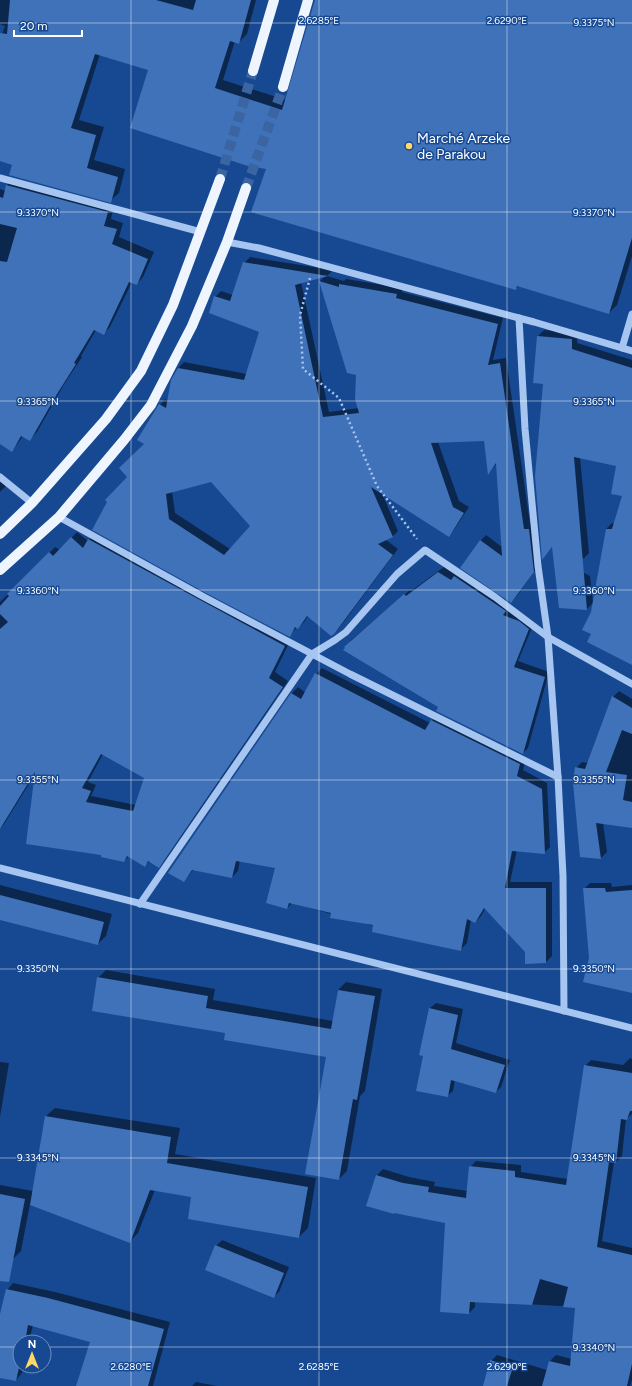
<svg xmlns="http://www.w3.org/2000/svg" width="632" height="1386" viewBox="0 0 632 1386" font-family="Figtree,sans-serif">
  <style>
    .shadow { fill: #0007; fill-rule: evenodd }
    .building { fill: #4072b9; fill-rule: evenodd }
    .lines { fill: none; stroke-linecap: round; stroke-linejoin: round }
    .major-tunnel { stroke: #3a64a2; stroke-width: 10; stroke-dasharray: 10 5; stroke-linecap: butt }
    .path { stroke: #a6c5f0; stroke-width: 2.5; stroke-dasharray: 2 3; stroke-linecap: butt }
    .minor { stroke: #a6c5f0; stroke-width: 7 }
    .major { stroke: #eff5ff; stroke-width: 10 }
    .ticks { fill: none; stroke: #fff; stroke-width: 1; stroke-opacity: 0.45 }
    .poi-dot { fill: #ffd865; stroke: #174992; stroke-width: 1.5 }
    .labels { text-anchor: middle; stroke-width: 3; stroke-linejoin: round; paint-order: stroke }
    .poi-label { font-size: 14px; fill: #fff; stroke: #174992; text-anchor: start }
    .ticks-label { font-size: 10px; text-anchor: middle; fill: #fff; stroke: #174992; stroke-width: 3; stroke-linejoin: round; paint-order: stroke }
  </style>
  <rect width="100%" height="100%" fill="#174992"/>
  <g class="shadow">
    <polygon points="0,0 256,0 247,34 238,43 235,41 223,80 286,100 316,0 632,0 632,256 617,305 609,313 519,286 515,289 267,168 149,69 100,54 79,120 104,127 94,160 125,169 119,193 110,201 0,160 0,40 5,26 0,24"/>
    <polygon points="14,179 114,205 111,219 123,223 119,237 154,252 143,277 137,284 132,282 110,327 104,333 96,330 81,356 82,357 63,386 37,432 30,439 23,436 18,443 12,450 0,443 0,189 6,191 7,185"/>
    <path d="M250,257L333,270L327,276L344,281L346,279L402,288V292L503,318L493,360L506,358L530,523H535L539,565L517,596L511,602L480,541L486,535L502,547L497,463L489,473L484,440L438,442L459,501L469,507L454,530L449,535L382,493L398,531L392,537L385,539L398,549L340,627L333,634L308,616L304,622L298,628L297,627L290,635L207,592L129,477L146,444L160,405L165,399L169,401L178,368L184,362L247,374L260,332L215,297L221,291L233,295L244,263ZM325,276L320,281L348,372L357,374L359,408L329,412L301,282ZM212,481L252,526L230,549L175,513L172,491Z"/>
    <polygon points="544,330 578,333 577,343 632,360 632,576 606,529 612,523 614,524 623,495 617,465 580,457 589,553 583,559 573,556 569,565 590,576 593,603 587,609 553,546 543,558 545,383 538,336"/>
    <polygon points="0,475 10,482 0,492"/>
    <path d="M77,532L88,541L95,533L208,596L291,639L275,672L288,681L165,860L159,866L150,861L145,865L129,856L124,861L36,773L4,824L0,829V602L55,547L60,550ZM103,754L145,778L136,805L91,796L96,785L88,782Z"/>
    <polygon points="444,567 534,623 518,661 549,672 528,748 523,753 439,707 350,641 410,590 411,591"/>
    <polygon points="322,668 430,723 438,714 526,758 523,770 547,783 550,847 544,853 517,850 510,882 552,882 552,956 546,962 526,963 526,951 485,909 481,916 475,922 471,920 467,943 460,950 292,903 287,908 276,867 240,860 238,871 232,877 194,869 184,881 169,872 292,693 298,687 306,693 316,674"/>
    <polygon points="619,691 632,699 632,827 603,823 607,852 601,858 581,856 576,768 582,762 588,763 613,697"/>
    <polygon points="590,883 611,883 612,887 632,885 632,992 590,958 584,889"/>
    <polygon points="0,885 112,914 106,936 98,944 0,918"/>
    <polygon points="106,970 215,989 213,1000 333,1021 338,990 346,982 382,989 365,1091 360,1096 347,1171 339,1179 327,1056 226,1033 98,978"/>
    <polygon points="436,1003 463,1009 456,1043 510,1060 501,1087 496,1092 455,1080 453,1091 447,1096 424,1055 420,1055 430,1008"/>
    <polygon points="630,1058 632,1059 632,1114 626,1119 622,1156 616,1162 614,1162 602,1241 632,1248 632,1380 630,1386 484,1386 491,1361 497,1355 547,1370 550,1361 556,1355 572,1359 576,1307 475,1301 475,1307 469,1313 446,1222 368,1205 377,1175 383,1169 409,1177 435,1182 434,1186 468,1191 470,1167 476,1161 521,1165 521,1172 568,1179 585,1066 591,1060 623,1065"/>
    <polygon points="0,1062 9,1063 0,1117"/>
    <polygon points="55,1108 180,1128 175,1154 316,1178 308,1228 299,1237 192,1196 155,1190 138,1233 129,1242 30,1204 21,1251 13,1259 0,1257 0,1185 33,1191 46,1116"/>
    <polygon points="222,1240 289,1267 279,1292 273,1297 216,1246"/>
    <polygon points="13,1283 55,1292 170,1322 153,1386 77,1386 92,1341 33,1325 29,1342 20,1342 20,1366 24,1366 22,1373 16,1380 0,1377 0,1319 7,1290"/>
    <polygon points="196,1382 217,1386 192,1386"/>
  </g>
  <g class="building">
    <polygon points="10,0 156,0 193,10 196,0 251,0 239,44 230,41 215,88 282,110 315,0 632,0 632,238 609,314 517,286 516,290 251,212 266,169 248,166 130,128 148,70 95,54 71,128 96,135 87,168 118,177 111,203 9,175 12,165 0,161 0,33 7,34"/>
    <polygon points="6,185 108,212 104,226 117,229 112,244 148,259 137,285 129,282 104,335 94,330 74,363 76,364 57,394 30,441 21,436 12,452 0,444 0,261 7,262 17,228 0,224 0,197 3,198"/>
    <path d="M243,262L328,276L295,285L323,417L359,413L355,399L356,375L347,373L319,281L339,287V284L397,294L396,298L498,324L488,365L500,363L524,529H529L534,572L511,603L460,568L480,540L502,556L496,463L488,475L484,441L431,443L453,507L464,513L449,537L371,487L393,537L378,544L393,555L334,634L331,636L307,616L298,629L295,627L290,637L206,593L92,530L107,502L105,500L127,477L119,468L144,444L137,440L159,404L166,408L171,380L178,368L244,380L259,332L209,313L214,296L230,301ZM211,482L250,526L224,555L169,519L166,494Z"/>
    <polygon points="537,336 572,339 572,349 632,368 632,665 587,642 591,634 582,630 591,612 606,529 612,529 622,496 611,494 616,466 574,457 587,610 559,608 552,547 542,560 535,476 543,384 533,383"/>
    <path d="M71,537L83,548L88,539L202,601L285,646L269,678L283,687L159,868L148,861L145,867L127,856L124,862L101,857V855L26,844L35,772L0,829V629L8,622L0,614V606L9,596L7,594L49,552L53,556ZM101,754L144,778L133,811L86,802L91,791L82,788Z"/>
    <polygon points="438,572 451,580 454,576 506,611 503,615 519,621 529,629 514,667 545,677 523,754 436,711 438,707 343,650 345,648 344,647 404,594 406,596"/>
    <polygon points="315,673 425,730 431,720 520,764 517,776 542,789 545,854 512,851 505,888 546,888 546,963 525,964 525,952 484,908 475,923 467,919 461,951 372,932 373,925 330,918 331,913 289,903 287,909 266,903 275,868 236,861 232,878 192,870 184,882 168,873 291,693 301,699"/>
    <polygon points="612,696 632,708 632,734 622,730 606,772 627,775 623,800 632,802 632,828 596,823 601,859 580,857 573,783 575,767 585,769"/>
    <polygon points="583,888 605,888 606,892 632,890 632,993 583,982 589,958"/>
    <polygon points="0,895 104,922 98,945 0,920"/>
    <polygon points="97,977 208,996 206,1008 331,1029 338,990 375,996 357,1100 353,1099 339,1180 305,1174 326,1057 224,1040 225,1033 92,1011"/>
    <polygon points="429,1008 458,1015 451,1049 505,1065 496,1093 451,1080 448,1097 416,1091 423,1056 419,1055"/>
    <polygon points="584,1065 632,1073 632,1111 630,1111 627,1120 621,1119 616,1163 609,1162 597,1247 632,1255 632,1364 627,1386 542,1386 549,1361 570,1366 575,1308 563,1307 568,1287 540,1279 532,1305 470,1302 469,1314 440,1312 445,1223 394,1213 394,1214 366,1206 376,1175 403,1183 429,1187 428,1192 466,1198 469,1166 515,1171 515,1177 566,1185"/>
    <polygon points="45,1116 171,1137 167,1163 308,1187 299,1238 188,1219 191,1197 150,1190 130,1243 30,1205"/>
    <polygon points="0,1194 25,1199 9,1282 0,1281"/>
    <polygon points="215,1245 284,1273 274,1298 205,1270"/>
    <polygon points="6,1289 48,1298 164,1329 148,1386 76,1386 90,1342 28,1325 25,1342 20,1342 20,1363 16,1381 0,1378 0,1314"/>
    <polygon points="490,1360 513,1367 507,1386 483,1386"/>
  </g>
  <g class="lines">
    <g class="major-tunnel">
      <polyline points="220,179 253,71"/>
      <polyline points="246,188 283,87"/>
    </g>
    <polyline class="path" points="310,278 300,315 303,369 339,398 377,486 417,539"/>
    <g class="minor">
      <polyline points="0,178 201,232"/>
      <polyline points="227,242 259,248 534,322 632,351"/>
      <polyline points="519,318 525,429 538,566 548,637 558,777 563,876 564,1011"/>
      <polyline points="622,348 632,314"/>
      <polyline points="0,477 32,503"/>
      <polyline points="59,517 204,597 350,674 558,777"/>
      <polyline points="0,868 632,1028"/>
      <polyline points="140,904 312,654 335,640 346,632 397,574 425,550 495,597 548,637 632,684"/>
    </g>
    <g class="major">
      <polyline points="253,71 274,0"/>
      <polyline points="283,87 308,0"/>
      <polyline points="0,534 32,503 106,419 141,371 173,305 220,179"/>
      <polyline points="0,570 59,517 124,440 151,405 192,326 227,242 246,188"/>
    </g>
  </g>
  <path class="ticks" d="M131,0V1386M319,0V1386M507,0V1386M0,23H632M0,212H632M0,401H632M0,590H632M0,780H632M0,969H632M0,1158H632M0,1347H20M44,1347H632"/>
  <circle class="poi-dot" cx="409" cy="146" r="4"/>
  <g class="labels">
    <g class="poi-label">
      <text x="417" y="143">Marché Arzeke<tspan x="417" dy="16">de Parakou</tspan></text>
    </g>
  </g>
  <g class="ticks-label">
    <text x="319" y="24">2.6285°E</text>
    <text x="507" y="24">2.6290°E</text>
    <text x="594" y="26">9.3375°N</text>
    <text x="38" y="216">9.3370°N</text>
    <text x="594" y="216">9.3370°N</text>
    <text x="38" y="405">9.3365°N</text>
    <text x="594" y="405">9.3365°N</text>
    <text x="38" y="594">9.3360°N</text>
    <text x="594" y="594">9.3360°N</text>
    <text x="38" y="783">9.3355°N</text>
    <text x="594" y="783">9.3355°N</text>
    <text x="38" y="972">9.3350°N</text>
    <text x="594" y="972">9.3350°N</text>
    <text x="38" y="1161">9.3345°N</text>
    <text x="594" y="1161">9.3345°N</text>
    <text x="594" y="1351">9.3340°N</text>
    <text x="131" y="1370">2.6280°E</text>
    <text x="319" y="1370">2.6285°E</text>
    <text x="507" y="1370">2.6290°E</text>
  </g>
  <g transform="translate(32 1354)"><circle r="19" fill="#174992" stroke="#7492be"/>
  <path d="M0-3L7 15L0 10L-7 15Z" fill="#ffd865"/>
  <text y="-6" font-size="11" font-weight="bold" text-anchor="middle" fill="#ffffff">N</text>
  </g>
  <path d="M14 30v6h68v-6" fill="none" stroke="#ffffff" stroke-width="2"/>
  <text x="20" y="30" font-size="12" fill="#ffffff" stroke="#174992" stroke-width="3" paint-order="stroke">20 m</text>
</svg>
